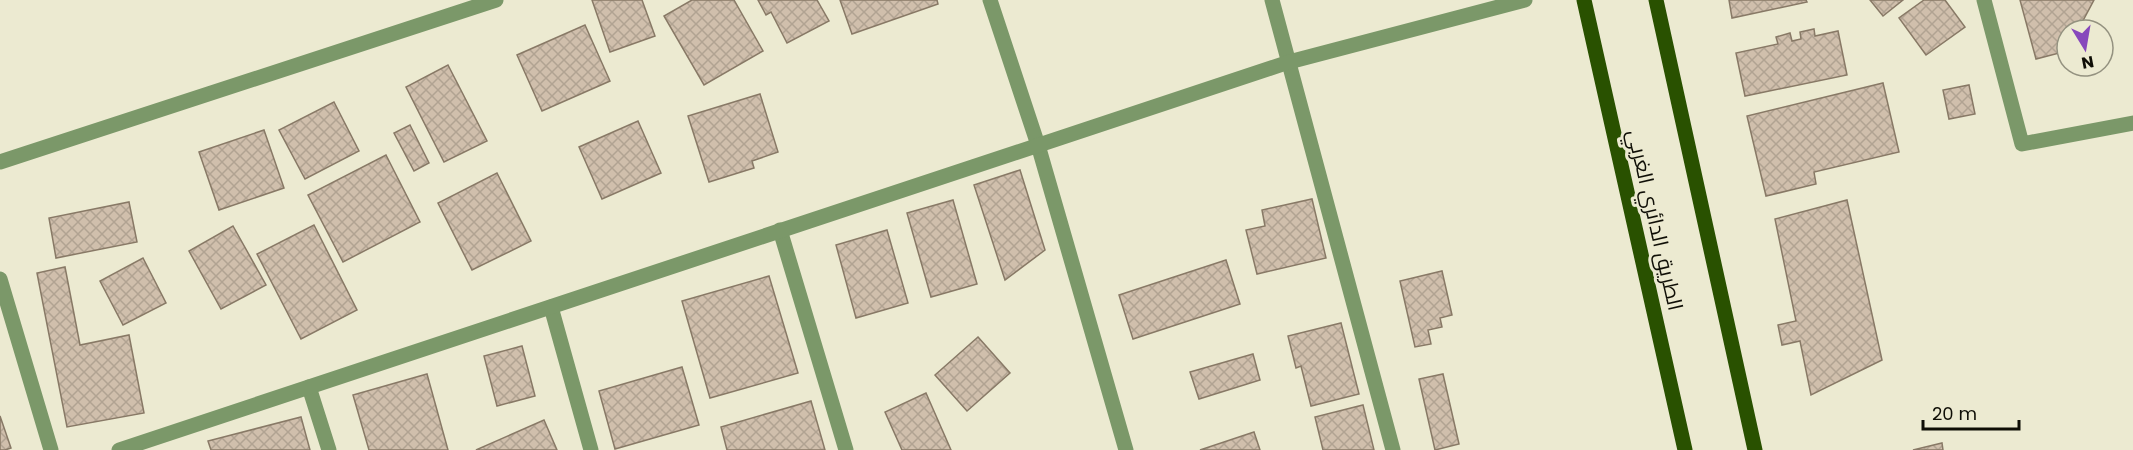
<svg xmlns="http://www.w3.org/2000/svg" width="2133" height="450" viewBox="0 0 2133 450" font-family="Poppins,Cairo,sans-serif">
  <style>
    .building { fill: url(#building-cross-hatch); stroke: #887966; stroke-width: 1.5 }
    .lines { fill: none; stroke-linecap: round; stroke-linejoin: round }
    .street { stroke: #7b9869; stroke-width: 15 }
    .primary { stroke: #295100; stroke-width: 15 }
    .labels { text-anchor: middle; stroke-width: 6; stroke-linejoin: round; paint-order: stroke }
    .street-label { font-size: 21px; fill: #0f0e06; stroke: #ecead1 }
  </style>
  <defs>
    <pattern id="building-cross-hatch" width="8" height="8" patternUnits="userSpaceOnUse" patternTransform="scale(1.5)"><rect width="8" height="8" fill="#d0bfac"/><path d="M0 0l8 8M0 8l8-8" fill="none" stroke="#b1a392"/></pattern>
  </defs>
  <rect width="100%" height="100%" fill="#ecead1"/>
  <g class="building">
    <polygon points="592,0 642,0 655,36 610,52"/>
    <polygon points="692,0 734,0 763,51 704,85 664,16"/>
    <polygon points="758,0 817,0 829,21 787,43 771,12 766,15"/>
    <polygon points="840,0 937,0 938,4 852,34"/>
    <polygon points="1729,0 1806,0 1807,2 1732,18"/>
    <polygon points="1870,0 1903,0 1883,16"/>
    <polygon points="1924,0 1945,0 1965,27 1926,55 1899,18"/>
    <polygon points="2020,0 2094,0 2078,30 2067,30 2067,51 2036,59"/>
    <polygon points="585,25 610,81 542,111 517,55"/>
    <polygon points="1814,29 1815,36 1838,31 1847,75 1745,96 1736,53 1778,44 1776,37 1790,33 1792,41 1801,39 1800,32"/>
    <polygon points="448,65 487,141 444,162 406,87"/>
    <polygon points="1883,83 1899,152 1814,172 1816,184 1766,196 1747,116"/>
    <polygon points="1969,85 1975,114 1949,119 1943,90"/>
    <polygon points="760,94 778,152 752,161 754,168 709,182 688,116"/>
    <polygon points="334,102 359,151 305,179 279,130"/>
    <polygon points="638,121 661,173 602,199 579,147"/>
    <polygon points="410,125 429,163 414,171 394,133"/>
    <polygon points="264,130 284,188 219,210 199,152"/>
    <polygon points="386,155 420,222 343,262 308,195"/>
    <polygon points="1020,170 1045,250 1005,280 974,185"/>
    <polygon points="497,173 531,241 472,270 438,203"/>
    <polygon points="1312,199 1326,258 1257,274 1246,230 1265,226 1262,210"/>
    <polygon points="953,200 977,284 931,297 907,213"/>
    <polygon points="1847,200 1882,360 1811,395 1800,341 1782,345 1778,325 1796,321 1775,219"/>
    <polygon points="129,202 137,242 56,258 49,218"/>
    <polygon points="314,225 357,310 301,339 257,254"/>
    <polygon points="233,226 266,285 221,309 189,251"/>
    <polygon points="887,230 908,303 856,318 836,245"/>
    <polygon points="143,258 166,303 123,325 100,281"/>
    <polygon points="1226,260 1240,304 1133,339 1119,295"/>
    <polygon points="65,267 80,345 129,335 144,413 67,427 37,273"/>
    <polygon points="1442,271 1452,315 1440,318 1442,327 1428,330 1431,344 1415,347 1400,281"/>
    <polygon points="769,276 798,373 710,398 682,301"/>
    <polygon points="1341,323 1359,394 1311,406 1301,366 1296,368 1288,336"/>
    <polygon points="978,337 1010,373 967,411 935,375"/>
    <polygon points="522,346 535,396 497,406 484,356"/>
    <polygon points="1253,354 1260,380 1199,399 1190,372"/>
    <polygon points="682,367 699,425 615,449 599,391"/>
    <polygon points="427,374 448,450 369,450 353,395"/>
    <polygon points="1443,374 1459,444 1435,450 1419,379"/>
    <polygon points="926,393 951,450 902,450 885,412"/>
    <polygon points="811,401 825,450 727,450 721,427"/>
    <polygon points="1363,405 1374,450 1323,450 1315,417"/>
    <polygon points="0,416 11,448 5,450 0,450"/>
    <polygon points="301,417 310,450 211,450 208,441"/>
    <polygon points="544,420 557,450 476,450"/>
    <polygon points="1254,432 1260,450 1200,450"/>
    <polygon points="1942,443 1943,450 1913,450"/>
  </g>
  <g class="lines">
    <g class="street">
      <polyline points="990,0 1038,145 1126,450"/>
      <polyline points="1272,0 1393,450"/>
      <polyline points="1984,0 2022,144 2133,123"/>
      <polyline points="0,162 496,0"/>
      <polyline points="780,230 846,450"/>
      <polyline points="0,279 51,450"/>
      <polyline points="551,307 591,450"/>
      <polyline points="309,387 329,450"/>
      <polyline points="119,450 1289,62 1525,0"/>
    </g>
    <g class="primary">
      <polyline points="1584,0 1685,450"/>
      <polyline points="1656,0 1755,450"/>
    </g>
  </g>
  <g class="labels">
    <g class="street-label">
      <text transform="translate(1655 220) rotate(77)" y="7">الطريق الدائري الغربي</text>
    </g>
  </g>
  <g transform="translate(2085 48) rotate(169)"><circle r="28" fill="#ecead1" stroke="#949280" stroke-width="1.5"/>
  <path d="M0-4.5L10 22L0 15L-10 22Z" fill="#8747bc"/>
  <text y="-9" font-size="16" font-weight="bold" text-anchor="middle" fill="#0f0e06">N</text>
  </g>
  <path d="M1923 420v9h96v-9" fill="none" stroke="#0f0e06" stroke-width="3"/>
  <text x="1932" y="420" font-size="18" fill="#0f0e06" stroke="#ecead1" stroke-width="4.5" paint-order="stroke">20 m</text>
</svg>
